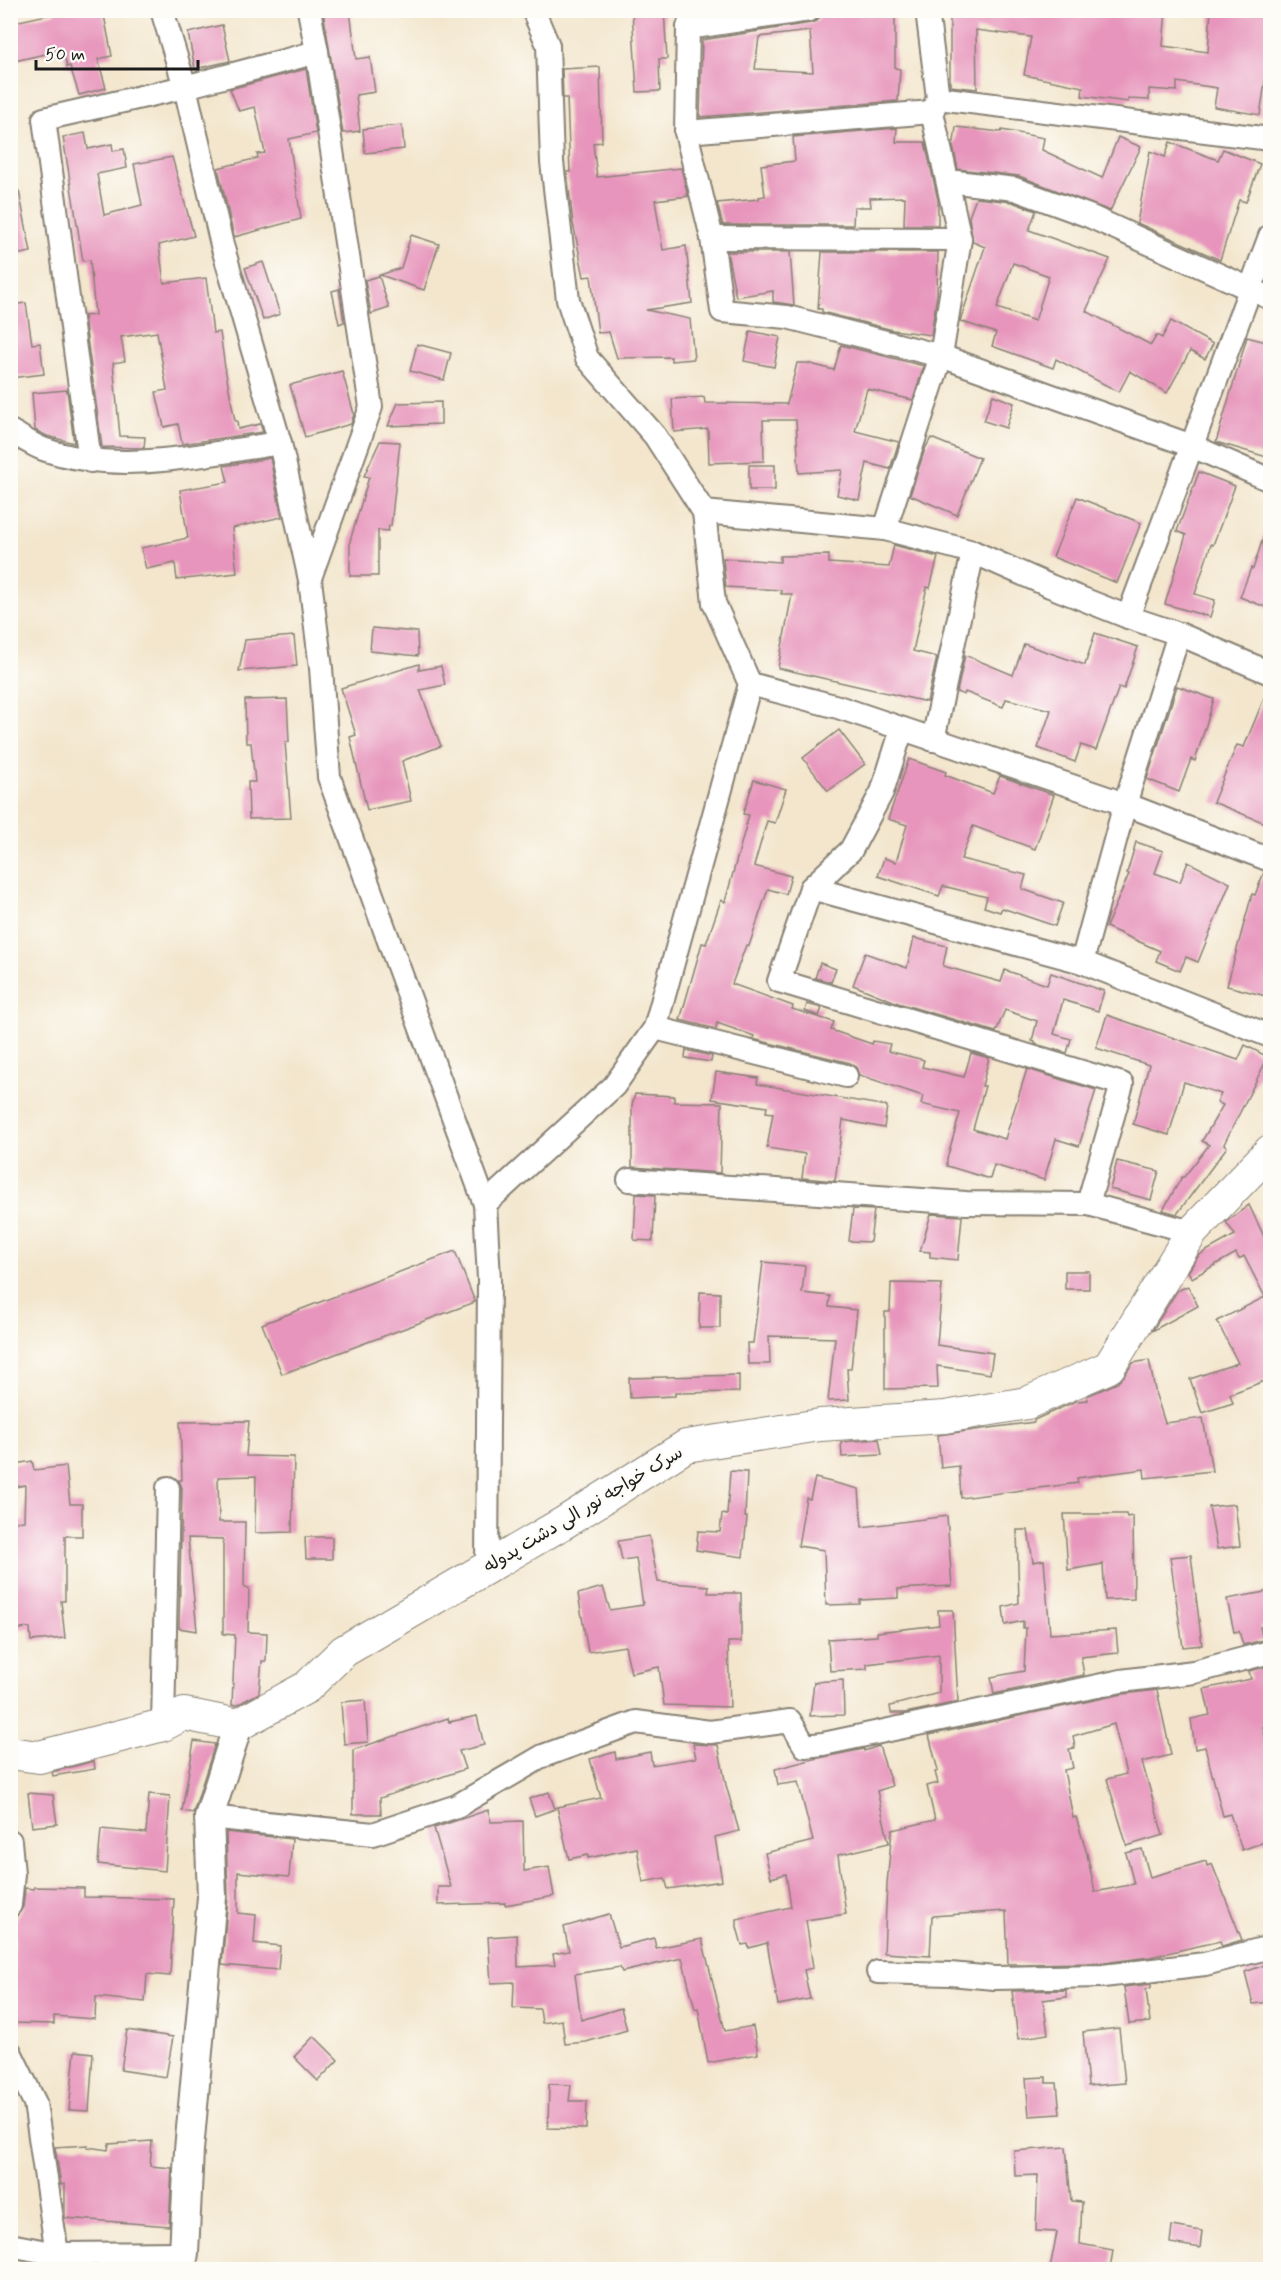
<svg xmlns="http://www.w3.org/2000/svg" width="1281" height="2280" viewBox="0 0 1281 2280" font-family="Mynerve,'Playpen Sans Arabic',sans-serif">
  <style>
    .building { fill: #e795bc; fill-rule: evenodd }
    .lines { fill: none; stroke-linecap: round; stroke-linejoin: round }
    .minor-casing { stroke: #888174; stroke-width: 26 }
    .tertiary-casing { stroke: #888174; stroke-width: 32 }
    .secondary-casing { stroke: #888174; stroke-width: 34 }
    .minor { stroke: #fff; stroke-width: 22 }
    .tertiary { stroke: #fff; stroke-width: 28 }
    .secondary { stroke: #fff; stroke-width: 32 }
    .labels { text-anchor: middle; stroke-width: 4.5; stroke-linejoin: round; paint-order: stroke }
    .street-label { font-size: 18px; fill: #1c1c1c; stroke: #fdfcf7 }
  </style>
  <rect width="100%" height="100%" fill="#fdfcf7"/>
  <filter id="ink" filterUnits="userSpaceOnUse"><feTurbulence type="fractalNoise" baseFrequency=".0167" numOctaves="2"/><feDisplacementMap in="SourceGraphic" scale="12" xChannelSelector="R" yChannelSelector="G"/><feConvolveMatrix kernelMatrix="1 2 1 2 8 2 1 2 1" color-interpolation-filters="sRGB"/></filter>
  <filter id="wash" filterUnits="userSpaceOnUse"><feTurbulence type="fractalNoise" baseFrequency=".008" numOctaves="4" result="noise"/><feDisplacementMap in="SourceGraphic" scale="24" xChannelSelector="R" yChannelSelector="G"/><feGaussianBlur stdDeviation="1.35" result="paint"/><feColorMatrix in="noise" values="0 0 0 0 0 0 0 0 0 0 0 0 0 0 0 0 0 1.4 0 .05"/><feComposite in="paint" operator="in"/></filter>
  <g filter="url(#wash)">
    <rect width="100%" height="100%" fill="#f3e6cd"/>
    <g id="blocks">
      <g class="building">
        <polygon points="56,10 103,10 112,56 98,59 106,88 79,95 70,66 67,67 63,50 10,62 10,23 56,13"/>
        <polygon points="323,10 350,10 356,59 370,57 375,92 356,95 360,131 343,133"/>
        <polygon points="632,10 664,10 667,59 659,59 660,91 637,92"/>
        <polygon points="950,10 1166,10 1163,46 1208,52 1211,10 1270,10 1270,63 1268,63 1260,115 1214,107 1217,88 1177,82 1177,91 1149,89 1149,100 1128,99 1128,102 1082,96 1083,87 1024,75 1031,37 976,30 977,89 950,86"/>
        <path d="M851,13L895,14V68L900,69L898,101L700,117L702,40L811,23L817,21L821,15ZM810,31L813,72L755,69L759,37Z"/>
        <polygon points="222,25 230,61 195,69 188,33"/>
        <polygon points="600,67 602,142 593,143 597,177 681,168 688,196 655,200 663,250 686,246 692,303 646,310 690,319 694,359 671,361 671,357 617,358 609,332 598,333 591,276 584,277 573,223 567,172 570,172 567,98 563,98 562,69"/>
        <polygon points="306,69 316,133 289,139 301,219 234,237 218,168 258,158 257,154 265,153 255,107 239,111 230,89"/>
        <polygon points="402,125 404,149 365,153 363,129"/>
        <polygon points="956,127 1001,132 1002,130 1044,138 1042,150 1102,178 1118,137 1141,147 1110,211 1019,176 958,169 952,142 954,142"/>
        <polygon points="897,128 896,142 925,142 938,200 938,225 904,225 905,197 870,198 871,207 854,207 853,225 723,225 717,203 759,199 759,197 765,196 761,165 795,161 793,137"/>
        <polygon points="85,133 88,149 112,144 113,151 124,149 127,168 97,174 104,215 142,205 134,164 172,157 194,236 159,245 164,283 206,278 213,333 220,332 225,368 235,421 237,421 238,429 260,424 263,432 182,444 178,424 164,427 156,392 167,390 157,332 121,337 125,361 113,363 120,436 145,437 144,448 102,447 84,316 95,315 90,260 83,261 63,137"/>
        <polygon points="1170,142 1218,160 1223,149 1260,164 1246,202 1239,200 1220,260 1137,223 1150,151 1165,157"/>
        <polygon points="19,191 31,252 10,256 10,192"/>
        <path d="M976,198L1012,202L1036,211L1029,230L1110,259L1086,311L1151,345L1157,335L1162,338L1171,321L1213,344L1205,359L1190,351L1167,393L1130,371L1119,392L1056,359L1053,368L992,346L996,333L960,321L985,247L973,242L969,217ZM1013,263L1049,276L1035,321L997,308Z"/>
        <polygon points="411,235 439,244 424,290 380,275 401,268"/>
        <polygon points="727,252 790,252 794,305 773,302 773,291 736,297"/>
        <polygon points="822,252 938,252 937,294 931,335 893,330 822,312 822,309 818,309"/>
        <polygon points="263,262 280,314 263,320 245,268"/>
        <polygon points="379,276 389,308 371,314 365,280"/>
        <polygon points="339,289 344,322 339,324 332,291"/>
        <polygon points="26,303 32,344 40,343 44,374 10,378 10,305"/>
        <polygon points="750,331 780,337 774,367 744,361"/>
        <polygon points="1247,337 1270,343 1270,458 1216,442"/>
        <polygon points="417,344 451,353 444,380 410,371"/>
        <polygon points="841,345 924,366 913,400 867,389 855,431 899,442 890,469 867,463 859,500 837,495 842,470 799,473 796,420 763,420 764,461 709,463 708,429 674,432 672,399 704,397 705,403 787,404 797,363 807,363 834,370"/>
        <polygon points="342,371 354,414 351,424 305,437 290,385"/>
        <polygon points="67,390 74,443 47,436 35,430 32,393"/>
        <polygon points="993,395 1014,403 1006,428 984,421"/>
        <polygon points="441,402 441,424 388,426 398,403"/>
        <polygon points="931,438 980,458 957,515 910,495 925,449"/>
        <polygon points="380,441 400,442 391,526 389,526 388,531 378,530 378,576 350,576 350,541 369,477 364,476"/>
        <polygon points="270,458 282,517 232,528 237,573 177,580 175,563 146,569 141,548 188,538 180,490 228,482 224,466"/>
        <rect x="749" y="465" width="26" height="25"/>
        <polygon points="1199,472 1235,486 1213,545 1211,544 1195,594 1215,600 1210,617 1165,604 1186,535 1177,531"/>
        <polygon points="1077,497 1141,523 1117,583 1053,557"/>
        <polygon points="1267,526 1270,526 1270,609 1240,597 1251,568 1253,569"/>
        <polygon points="894,545 938,557 930,588 927,587 913,651 937,657 927,702 778,668 792,594 781,594 781,590 726,587 723,558 780,562 780,556 829,555 829,563 889,567"/>
        <polygon points="372,628 417,632 418,656 370,651"/>
        <polygon points="1095,633 1138,647 1124,689 1119,687 1096,750 1081,745 1075,762 1038,748 1051,710 1006,699 1003,707 965,692 964,695 957,692 965,655 1013,675 1024,644 1085,665"/>
        <polygon points="294,636 297,666 239,671 245,640"/>
        <polygon points="419,664 419,670 441,666 445,685 420,690 441,746 402,761 411,801 367,810 350,737 356,735 341,688"/>
        <polygon points="1177,686 1214,699 1195,761 1191,759 1179,792 1147,779"/>
        <polygon points="1269,686 1270,686 1270,825 1213,802 1237,745 1244,747"/>
        <polygon points="287,699 289,742 285,742 291,818 249,819 248,782 255,782 251,743 246,743 245,700"/>
        <polygon points="839,730 865,764 828,791 803,758"/>
        <polygon points="909,759 946,772 945,775 993,793 1000,776 1054,795 1035,849 973,826 961,859 1026,875 1022,889 1063,903 1055,926 1002,908 1000,912 984,907 987,897 943,886 939,896 878,876 884,858 896,862 907,825 888,819"/>
        <polygon points="754,780 786,789 775,823 767,821 754,866 791,876 786,894 768,889 749,946 746,945 732,984 793,1006 792,1009 834,1022 831,1030 872,1044 873,1041 890,1044 888,1051 924,1060 922,1067 964,1077 971,1053 989,1058 982,1086 985,1086 973,1129 1005,1139 1027,1069 1096,1090 1079,1146 1056,1139 1044,1180 994,1165 990,1179 947,1166 947,1159 960,1113 921,1104 923,1096 859,1075 856,1067 850,1063 753,1039 754,1036 717,1023 716,1029 680,1020 702,943 706,944 721,900 725,902 749,815 743,814"/>
        <polygon points="1136,842 1163,851 1155,873 1180,882 1188,862 1230,883 1198,962 1186,957 1180,971 1156,961 1160,951 1106,927 1129,874 1127,873"/>
        <polygon points="1264,872 1270,873 1270,979 1266,996 1227,986 1252,894 1255,895"/>
        <polygon points="914,938 947,946 943,966 1001,982 1005,970 1047,985 1051,973 1104,991 1098,1011 1063,1000 1054,1034 1071,1039 1067,1053 1035,1044 1035,1042 1032,1041 1037,1021 1005,1010 996,1032 898,1003 853,985 865,953 907,968"/>
        <polygon points="820,963 836,969 831,982 815,978"/>
        <polygon points="807,1004 822,1008 819,1016 805,1011"/>
        <polygon points="1107,1015 1238,1060 1245,1045 1268,1057 1224,1144 1227,1147 1177,1214 1163,1210 1182,1177 1184,1177 1209,1145 1202,1141 1223,1105 1217,1102 1221,1094 1184,1082 1169,1135 1133,1124 1149,1065 1096,1048"/>
        <polygon points="686,1050 712,1056 711,1062 685,1058"/>
        <polygon points="716,1072 758,1078 757,1084 887,1106 884,1128 843,1120 835,1181 802,1178 805,1154 767,1148 773,1113 766,1112 767,1107 712,1099"/>
        <polygon points="635,1094 674,1096 674,1102 722,1103 720,1173 632,1167 632,1105"/>
        <polygon points="1117,1161 1159,1171 1151,1200 1110,1189"/>
        <polygon points="636,1194 655,1195 653,1241 634,1240"/>
        <polygon points="1249,1205 1270,1249 1270,1379 1230,1394 1233,1403 1202,1413 1190,1379 1238,1363 1217,1321 1265,1297 1244,1256 1239,1259 1236,1253 1192,1278 1188,1272 1199,1255 1235,1235 1226,1222"/>
        <polygon points="853,1209 874,1210 870,1242 849,1241"/>
        <polygon points="931,1214 962,1216 958,1260 930,1257 930,1252 920,1251"/>
        <polygon points="455,1251 475,1302 282,1374 262,1324"/>
        <polygon points="763,1262 805,1266 802,1293 830,1296 829,1307 857,1310 851,1369 847,1369 849,1400 828,1401 835,1338 769,1336 770,1364 748,1364 747,1343 753,1343"/>
        <rect x="1065" y="1271" width="24" height="18"/>
        <polygon points="891,1283 942,1284 937,1345 993,1353 990,1374 937,1366 938,1388 885,1389 885,1312 890,1312"/>
        <polygon points="1188,1286 1198,1306 1152,1331 1177,1291"/>
        <polygon points="700,1292 720,1293 720,1328 699,1328"/>
        <polygon points="1149,1360 1156,1395 1165,1423 1203,1418 1212,1471 1145,1478 1144,1469 1077,1478 1078,1483 961,1498 959,1466 941,1468 938,1435 1034,1422 1034,1420 1076,1401 1088,1400 1087,1396 1117,1383 1124,1376 1133,1363"/>
        <polygon points="739,1375 739,1392 675,1393 675,1396 630,1398 629,1378"/>
        <polygon points="249,1421 246,1456 294,1457 292,1532 255,1533 256,1476 218,1477 219,1522 245,1522 244,1588 249,1588 248,1632 267,1633 266,1661 262,1661 259,1693 237,1705 232,1705 235,1635 223,1634 223,1539 188,1538 197,1631 179,1628 182,1488 179,1480 182,1480 180,1422"/>
        <polygon points="879,1439 882,1455 842,1457 841,1442"/>
        <polygon points="32,1461 34,1470 66,1466 70,1504 82,1504 82,1536 65,1536 65,1601 61,1601 65,1638 31,1641 30,1628 10,1630 10,1522 24,1521 25,1485 10,1488 10,1465"/>
        <polygon points="730,1471 747,1472 745,1517 747,1517 743,1557 696,1550 698,1531 720,1532 722,1514 727,1515"/>
        <polygon points="815,1478 859,1489 862,1527 947,1516 952,1586 898,1589 898,1598 860,1600 860,1604 826,1605 824,1550 798,1546 806,1498 810,1499"/>
        <polygon points="1235,1504 1240,1546 1217,1549 1209,1507"/>
        <polygon points="1064,1514 1126,1514 1127,1517 1133,1516 1134,1599 1105,1600 1103,1564 1068,1570"/>
        <polygon points="1017,1530 1028,1530 1033,1562 1044,1560 1050,1634 1116,1630 1118,1653 1081,1657 1084,1675 994,1694 991,1677 1024,1671 1026,1628 1023,1628 1023,1621 1005,1625 1003,1607 1019,1603"/>
        <polygon points="649,1536 658,1582 709,1586 708,1593 741,1593 741,1642 728,1642 730,1707 664,1705 659,1667 631,1673 625,1646 588,1652 578,1594 603,1587 610,1610 643,1605 636,1558 622,1560 618,1541"/>
        <polygon points="305,1537 332,1537 332,1559 306,1559"/>
        <polygon points="1191,1555 1202,1645 1183,1647 1170,1557"/>
        <polygon points="1270,1591 1270,1625 1260,1627 1263,1640 1243,1645 1239,1631 1234,1632 1227,1599"/>
        <polygon points="938,1610 953,1610 958,1702 905,1713 891,1713 890,1706 939,1693 939,1655 867,1664 867,1669 830,1671 828,1639 877,1636 877,1632 939,1625"/>
        <polygon points="1270,1666 1270,1726 1263,1727 1270,1757 1270,1840 1242,1850 1230,1814 1223,1816 1205,1747 1195,1749 1191,1719 1210,1715 1204,1689 1251,1679 1249,1671"/>
        <polygon points="843,1680 844,1715 810,1716 814,1682"/>
        <polygon points="1157,1690 1171,1755 1142,1762 1163,1835 1127,1846 1107,1779 1126,1774 1114,1724 1073,1736 1075,1748 1069,1749 1073,1768 1064,1770 1073,1818 1076,1817 1087,1854 1095,1892 1134,1884 1126,1853 1142,1849 1150,1877 1206,1861 1207,1866 1212,1864 1242,1940 1222,1946 1220,1941 1150,1957 1102,1963 1008,1964 1006,1911 932,1916 930,1956 884,1953 887,1884 892,1830 935,1820 927,1786 938,1783 935,1772 938,1771 929,1735 1123,1694"/>
        <polygon points="365,1700 368,1742 344,1744 341,1702"/>
        <polygon points="477,1716 484,1745 459,1751 465,1769 380,1798 381,1814 353,1814 353,1750 448,1718 449,1722"/>
        <polygon points="194,1741 215,1744 193,1813 182,1811"/>
        <polygon points="693,1744 718,1745 726,1785 739,1831 715,1837 722,1881 668,1889 665,1878 643,1882 637,1848 588,1858 588,1855 569,1859 557,1807 601,1798 590,1759 615,1752 616,1759 650,1752 652,1765 696,1758"/>
        <polygon points="879,1746 892,1786 877,1791 889,1843 838,1855 846,1914 806,1920 813,1968 804,1970 810,1999 778,2005 767,1943 749,1948 748,1944 742,1945 737,1927 737,1919 791,1907 786,1874 771,1878 765,1853 813,1841 798,1782 778,1785 775,1769 814,1759 864,1749 864,1751"/>
        <polygon points="94,1761 95,1769 53,1776 52,1772"/>
        <polygon points="549,1792 555,1809 535,1816 529,1799"/>
        <polygon points="28,1793 53,1795 57,1824 32,1827"/>
        <polygon points="149,1794 170,1796 165,1871 98,1864 101,1829 146,1833"/>
        <polygon points="488,1810 491,1822 523,1821 524,1871 549,1867 554,1896 505,1905 505,1903 438,1905 438,1887 451,1887 434,1828"/>
        <polygon points="226,1832 292,1839 289,1877 238,1872 238,1913 256,1915 254,1943 280,1946 278,1970 222,1965 228,1897"/>
        <polygon points="34,1887 84,1888 84,1897 174,1899 170,1976 147,1974 145,2002 96,1997 95,2019 54,2016 54,2024 13,2023 15,1971 12,1971 16,1917 23,1907 25,1888 34,1889"/>
        <polygon points="609,1914 619,1947 654,1938 656,1948 702,1939 725,2031 753,2026 758,2054 708,2063 698,2008 695,2009 682,1958 622,1972 620,1967 575,1974 581,2020 621,2008 627,2030 586,2042 565,2044 562,2020 542,2023 540,2009 513,2008 514,1982 491,1983 488,1937 517,1935 518,1967 555,1965 553,1954 569,1951 564,1927"/>
        <polygon points="1270,1963 1270,2002 1253,2004 1245,1972"/>
        <polygon points="1151,1984 1151,1988 1146,1989 1150,2022 1129,2024 1124,1987"/>
        <polygon points="1066,1990 1066,1997 1043,2000 1048,2034 1018,2039 1012,1991"/>
        <polygon points="1119,2028 1125,2083 1088,2086 1083,2032"/>
        <polygon points="127,2030 173,2037 166,2077 121,2070"/>
        <polygon points="314,2036 338,2060 318,2081 294,2057"/>
        <polygon points="75,2051 93,2053 89,2111 69,2110"/>
        <polygon points="1046,2077 1046,2083 1057,2083 1060,2114 1029,2116 1026,2078"/>
        <polygon points="549,2084 571,2085 569,2101 587,2101 586,2129 548,2128"/>
        <polygon points="152,2141 150,2166 172,2168 169,2226 65,2218 65,2184 61,2185 55,2147 88,2145 87,2147 108,2150 109,2144"/>
        <polygon points="1066,2147 1071,2201 1082,2202 1080,2244 1113,2250 1110,2270 1050,2268 1057,2232 1036,2231 1038,2175 1015,2176 1014,2151"/>
        <polygon points="1172,2226 1202,2231 1200,2248 1170,2243"/>
      </g>
    </g>
  </g>
  <g filter="url(#ink)">
    <use href="#blocks" fill-opacity="0" stroke="#888174" stroke-width="1.5"/>
    <g class="lines">
      <g class="minor-casing">
        <g id="minor">
          <polyline points="162,10 185,87 222,245 280,443 310,580 321,668 329,777 485,1204"/>
          <polyline points="309,10 317,52 371,407 310,578"/>
          <polyline points="693,10 688,28 686,132 712,238 722,311 787,317 941,356 1192,446 1270,480"/>
          <polyline points="688,28 809,10"/>
          <polyline points="938,98 1270,139"/>
          <polyline points="686,132 932,112"/>
          <polyline points="948,181 1015,189 1089,216 1270,298"/>
          <polyline points="712,238 960,239"/>
          <path d="M10,431C21,437 32,445 43,449C120,476 203,454 280,443"/>
          <polyline points="90,461 44,119 185,87 317,52"/>
          <polyline points="704,512 885,529 973,552 1050,586 1128,617 1179,634 1270,673"/>
          <polyline points="885,529 941,356 960,239 932,112 938,98 927,10"/>
          <polyline points="1128,617 1270,236"/>
          <polyline points="750,684 838,707 1125,804 1270,860"/>
          <polyline points="902,729 882,792 851,850 811,888 779,981 1122,1084 1088,1204"/>
          <polyline points="933,740 973,552"/>
          <polyline points="811,888 1082,962 1270,1036"/>
          <polyline points="1082,962 1125,804 1179,634"/>
          <polyline points="655,1028 846,1076"/>
          <polyline points="629,1180 966,1203 1088,1204 1192,1232"/>
          <polyline points="487,1567 489,1279 485,1204 614,1086 655,1028 750,684 714,603 704,512 655,436 587,358 568,300 552,162 548,45 533,10"/>
          <polyline points="163,1725 168,1488"/>
          <polyline points="209,1817 373,1834 457,1806 543,1756 636,1722 710,1732 790,1721 805,1746 823,1744 1121,1681 1194,1672 1270,1652"/>
          <polyline points="10,1841 13,1874 10,1905"/>
          <polyline points="878,1972 950,1974 994,1978 1103,1976 1205,1964 1270,1947"/>
          <polyline points="10,2052 35,2103 57,2254"/>
          <polyline points="10,2245 57,2254 184,2253"/>
        </g>
      </g>
      <g class="tertiary-casing">
        <polyline id="tertiary" points="181,2270 184,2253 189,2150 212,1897 209,1817 238,1725"/>
      </g>
      <g class="secondary-casing">
        <polyline id="secondary" points="10,1753 39,1757 163,1725 184,1714 238,1725 307,1687 344,1651 565,1522 686,1446 820,1425 945,1417 1027,1403 1109,1367 1192,1232 1270,1151"/>
      </g>
      <use href="#minor" class="minor"/>
      <use href="#tertiary" class="tertiary"/>
      <use href="#secondary" class="secondary"/>
    </g>
  </g>
  <g class="labels">
    <g class="street-label">
      <text transform="translate(583 1509) rotate(-31)" y="6">سرک خواجه نور الی دشت پدوله</text>
    </g>
  </g>
  <rect width="1281" height="2280" fill="none" stroke="#fdfcf7" stroke-width="36"/>
  <path d="M36 60v9h162v-9" fill="none" stroke="#1c1c1c" stroke-width="3"/>
  <text x="45" y="60" font-size="18" fill="#1c1c1c" stroke="#fdfcf7" stroke-width="4.5" paint-order="stroke">50 m</text>
</svg>
